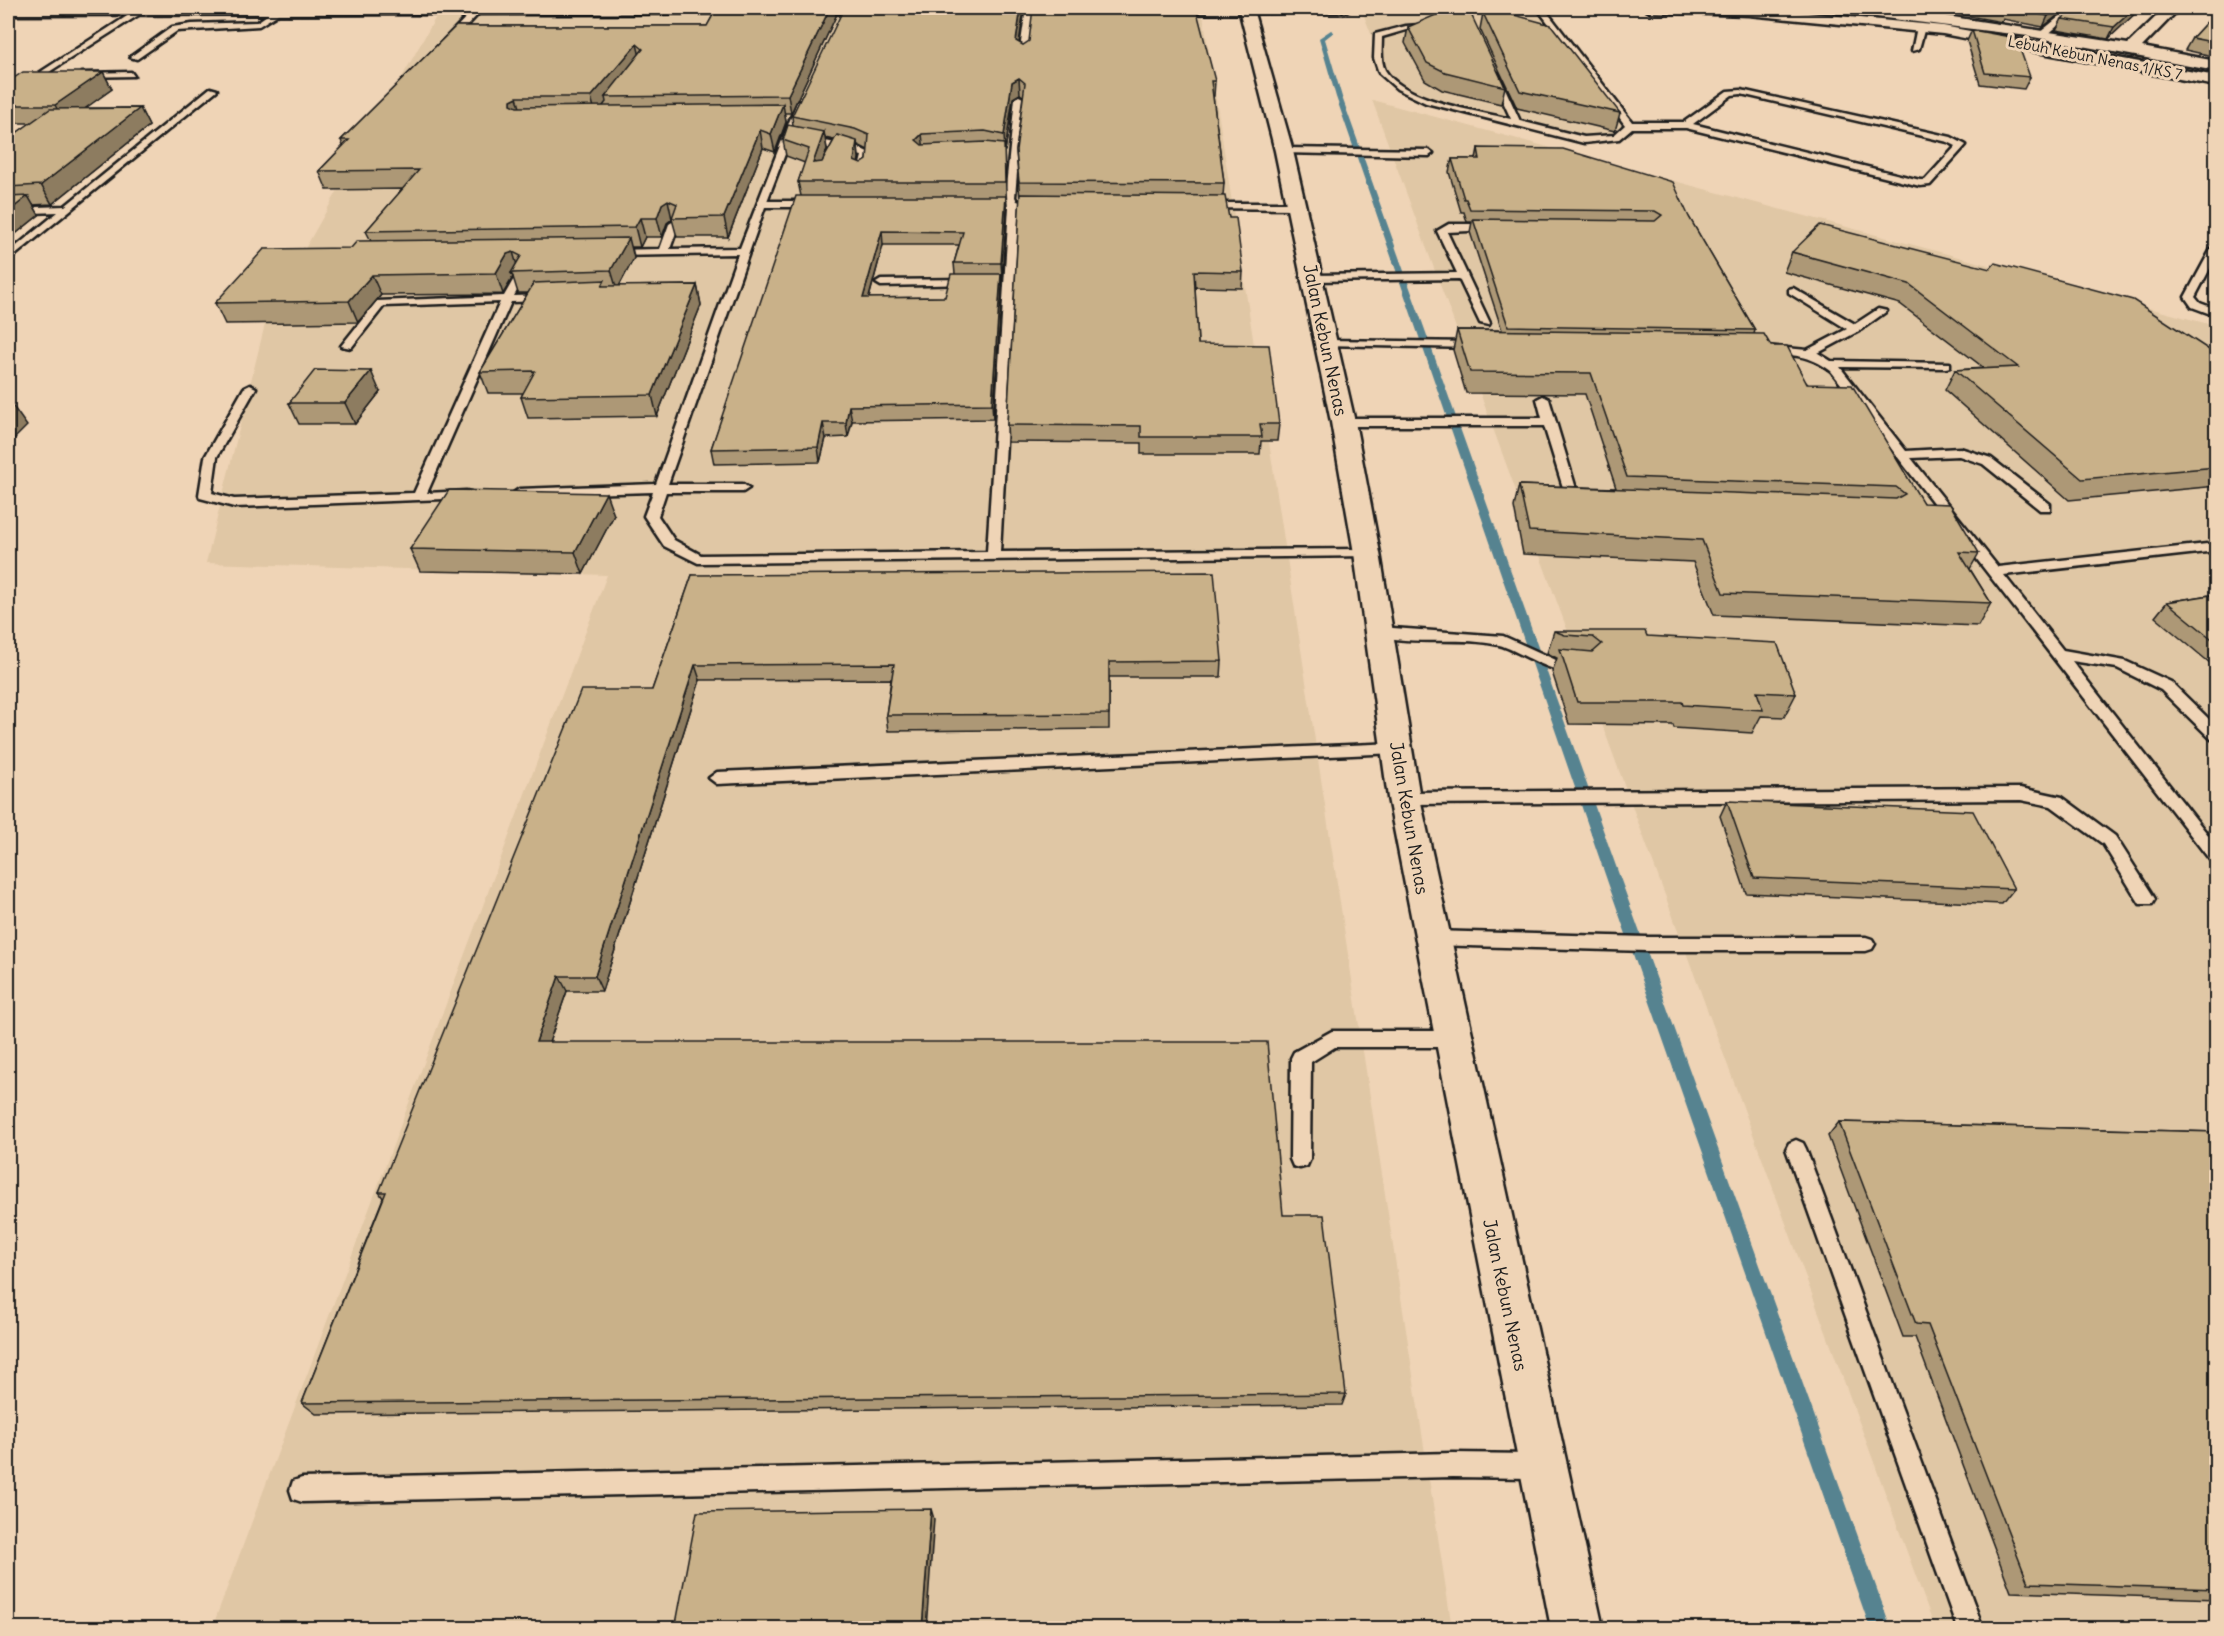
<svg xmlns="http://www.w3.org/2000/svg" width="2224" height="1636" viewBox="0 0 2224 1636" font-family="Delius,sans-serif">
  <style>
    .built { fill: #e0c7a5 }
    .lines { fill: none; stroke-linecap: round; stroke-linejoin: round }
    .stream { fill: #578390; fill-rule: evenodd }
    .service-casing { stroke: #1c1c1c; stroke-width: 5 }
    .minor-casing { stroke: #1c1c1c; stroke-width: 5 }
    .tertiary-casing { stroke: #1c1c1c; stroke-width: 5 }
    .service { fill: #efd4b6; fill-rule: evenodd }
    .minor { fill: #efd4b6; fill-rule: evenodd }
    .tertiary { fill: #efd4b6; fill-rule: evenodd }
    .wall { fill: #ad9876; stroke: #1c1c1c; stroke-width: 1.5; fill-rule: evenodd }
    .shaded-wall { fill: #8d7c60; stroke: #1c1c1c; stroke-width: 1.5 }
    .building { fill: #c9b189; stroke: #1c1c1c; stroke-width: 1.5 }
    .labels { text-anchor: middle; stroke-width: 6; stroke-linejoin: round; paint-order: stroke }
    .far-street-label { font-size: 15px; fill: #1c1c1c; stroke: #efd4b6 }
    .street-label { font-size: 18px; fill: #1c1c1c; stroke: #efd4b6 }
  </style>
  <rect width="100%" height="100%" fill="#efd4b6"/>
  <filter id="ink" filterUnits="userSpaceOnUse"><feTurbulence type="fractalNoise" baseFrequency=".0167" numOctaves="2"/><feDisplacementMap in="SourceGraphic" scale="12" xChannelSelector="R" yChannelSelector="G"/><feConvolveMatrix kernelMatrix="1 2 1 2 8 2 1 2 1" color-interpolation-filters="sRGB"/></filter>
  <g filter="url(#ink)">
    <g class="built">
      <polygon points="441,8 1202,8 1452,1628 212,1628 607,575 206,563 267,316"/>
      <polygon points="1361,8 1537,8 1625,124 1611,136 1584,138 1432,100 1407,89 1392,77 1384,67"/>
      <polygon points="1372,100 2216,326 2216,1628 1935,1628"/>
    </g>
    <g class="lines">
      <polygon class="stream" points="1331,30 1334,32 1325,39 1342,97 1622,883 1891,1628 1870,1628 1608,883 1336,97 1319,38"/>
      <g class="service-casing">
        <g id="service">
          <polygon points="475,8 482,10 450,44 444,44 444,40"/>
          <polygon points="1026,8 1033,9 1027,56 1023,58 1019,56"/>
          <path d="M1537,8H1544L1632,122H1684L1727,91L1741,90L1951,137L1966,145L1930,185L1920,186L1686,128H1632L1619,139L1584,143L1426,103L1397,89L1379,73L1374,58L1375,34L1406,26L1433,24V28L1406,30L1382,37C1382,48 1380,60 1385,70C1404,101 1477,111 1511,119L1490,73L1494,71L1498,73L1520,121L1584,137L1614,135L1625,125ZM1741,94L1948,142L1956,146L1925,180H1920L1693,124L1732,95Z"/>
          <polygon points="2070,8 2078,8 2045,37 2039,37 2039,33"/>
          <polygon points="138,9 145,11 8,98 8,93"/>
          <polygon points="276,9 283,11 259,26 177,31 137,59 130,57 172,27 192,24 257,22"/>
          <polygon points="1921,25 1925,27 1919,49 1912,51 1917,27"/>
          <polygon points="131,72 134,76 82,77 78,75 82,73"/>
          <polygon points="210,88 217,90 8,261 8,253 58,212 8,214 8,208 65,206"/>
          <polygon points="1019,96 1023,98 1015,197 1017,201 1027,204 1019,207 1000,552 1367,549 1374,553 1372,556 698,563 664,546 644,516 653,492 514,496 513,493 519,489 656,484 738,254 612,256 607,253 612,250 660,249 669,224 674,221 679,224 670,249 740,248 797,102 801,100 805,102 767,201 815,201 820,204 815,207 765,207 668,484 743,484 749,488 743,492 666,492 658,516 674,540 701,555 987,552 1009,207 984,207 979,204 984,201 1008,201 1005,197 1015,98"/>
          <polygon points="804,137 857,147 870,153 867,176 862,179 857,176 862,156 801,142 801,138"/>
          <polygon points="1284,148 1429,150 1433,153 1429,156 1281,153 1281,149"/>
          <polygon points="1204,203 1297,203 1302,206 1297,209 1201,208 1199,206"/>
          <polygon points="1449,224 1492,224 1497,227 1492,230 1447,232 1490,323 1489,325 1480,323 1459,279 1313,281 1308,278 1313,275 1457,273 1437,231"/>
          <polygon points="2216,246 2216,257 2195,297 2200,303 2216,309 2216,316 2192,307 2185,297 2211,249"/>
          <polygon points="520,274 525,277 514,296 545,295 550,298 545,301 511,302 427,493 466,491 471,492 471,498 234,507 200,498 199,495 205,457 244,388 250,385 256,388 217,457 212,493 234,499 414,493 500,302 384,306 351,348 341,346 377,301 504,296 516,275"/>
          <polygon points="971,279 975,280 975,284 881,286 876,283 881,280"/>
          <path d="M1793,288L1855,324L1878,309L1887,311L1859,331L1818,353L1831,361L1950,363V367L1946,368L1840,367L1906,451L1960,448L1991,458L2050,504V510H2040L1983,464L1959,456L1911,458L1998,567L2216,543V551L2004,575L2063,650L2125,661L2171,682L2216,726V740L2211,739L2161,690L2117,668L2072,661L2216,845V862L2210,860L1831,371C1806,352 1791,357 1763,351V347L1767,346L1807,350L1847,329L1789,293V289Z"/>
          <polygon points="1325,340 1475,342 1481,345 1475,348 1321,345 1321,341"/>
          <polygon points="1543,396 1549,399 1577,492 1587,498 1587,504 1577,504 1565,494 1544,426 1343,426 1337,422 1343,418 1542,418 1537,399"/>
          <path d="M1379,627L1503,636L1556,660L1578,661L1585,666C1569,687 1518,649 1499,645C1459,636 1414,646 1374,635L1372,632L1374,629Z"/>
          <polygon points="1396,743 1404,748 1396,753 717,784 709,778 717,772"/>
          <polygon points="2021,788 2062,797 2115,836 2152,894 2155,899 2152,904 2140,904 2103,844 2051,806 2021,800 1404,804 1396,798 1404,792"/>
          <polygon points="1431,931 1647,937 1866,937 1872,939 1875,944 1872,949 1866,951 1647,951 1431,945 1425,943 1422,938 1425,933"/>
          <polygon points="1332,1031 1452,1031 1459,1033 1462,1039 1459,1045 1452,1047 1335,1047 1311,1062 1310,1159 1307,1166 1300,1168 1293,1166 1290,1159 1291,1058 1294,1052"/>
          <polygon points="1796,1140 1803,1143 1806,1149 1983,1628 1957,1628 1786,1149 1789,1143"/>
          <polygon points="1453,1453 1540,1454 1548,1458 1552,1466 1548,1474 1540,1478 1453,1477 302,1502 293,1499 290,1490 293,1481 302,1478"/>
        </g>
      </g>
      <g class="minor-casing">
        <polygon id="minor" points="1830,8 1877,8 1933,14 2128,44 2165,8 2180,8 2142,47 2216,61 2216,71 2028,36 1837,12"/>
      </g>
      <g class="tertiary-casing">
        <g id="tertiary">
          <polygon points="8,8 894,8 895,9 888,13 8,15"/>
          <polygon points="972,8 1083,8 1084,9 1077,13 978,13 973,12"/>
          <polygon points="1146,8 1353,8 1346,12 1254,13 1293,151 1355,422 1380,553 1420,798 1603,1628 1551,1628 1388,798 1354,553 1331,422 1275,151 1240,13 1152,13 1147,12"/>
          <polygon points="1643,8 1756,8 1943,26 2216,76 2216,86 1943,34 1748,15 1650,12"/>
        </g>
      </g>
      <use href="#service" class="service"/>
      <use href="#minor" class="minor"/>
      <use href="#tertiary" class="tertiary"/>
    </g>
    <g class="wall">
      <polygon points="717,8 835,8 836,16 791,113 784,113 786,122 775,152 763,148 728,237 677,237 672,219 667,223 662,237 645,237 640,247 632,247 634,258 619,286 697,285 701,305 657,416 528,418 521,397 523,393 488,393 480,372 528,293 518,293 513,277 503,294 381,295 358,322 225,324 215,303 371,241 366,231 403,189 327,190 319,171 343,146 341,140 456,26 707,26"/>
      <polygon points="1900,8 2067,8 2043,27 2003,19 2002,22 1926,8 1922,11"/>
      <polygon points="2141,8 2108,39 2056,30 2062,19"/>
      <polygon points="2217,11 2217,57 2185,50 2192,38"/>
      <polygon points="1483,13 1620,113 1615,131 1517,108 1480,29"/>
      <path d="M1023,16L1019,42L1023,45L1215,81L1214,96H1213L1224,183L1223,196L1243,272L1242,288L1195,287L1198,344L1279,424L1277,441H1261L1260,454H1141V443L1008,442L1007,425L1020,199L1016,151L1023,96L1020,94L1013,98L1005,151H1004L1007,209L1002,277H1001L1002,287L993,419L852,421L848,437L826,438L820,462L714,464L711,449L801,196L798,182L805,163L786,156L783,140L793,126L792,116ZM825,138L834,140L822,162L827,149ZM858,145L868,150L867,160L861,164L858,163L859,158ZM883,245H959L954,263L955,274L945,297L869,298Z"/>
      <polygon points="1408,27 1505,87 1501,104 1442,90 1425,80 1405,43"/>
      <polygon points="1972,30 2030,77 2024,89 1980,84 1967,41"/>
      <polygon points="103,72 112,89 85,108 140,108 149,126 52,204 33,205 39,215 8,240 8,139 31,123 8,123 8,82"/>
      <polygon points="1478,148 1689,217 1755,330 1754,334 1771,346 1923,503 1979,553 1970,569 1991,603 1978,626 1714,615 1693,562 1523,554 1514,507 1519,485 1616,488 1585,394 1466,393 1453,350 1457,330 1502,330 1470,232 1472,222 1467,222 1464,212 1461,212 1449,172 1452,159 1476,159"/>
      <polygon points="1792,252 2217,355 2217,486 2069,500 1945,390 1955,370 1984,368 1900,304 1784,272"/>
      <polygon points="380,392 355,424 299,424 289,403"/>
      <polygon points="614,515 583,574 420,571 410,549"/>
      <polygon points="692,575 1222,661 1221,677 1109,677 1109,729 888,731 886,715 891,679 700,680 602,991 567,991 549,1042 1283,1215 1346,1394 1342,1405 316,1414 302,1403 383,1198 379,1192 652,690"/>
      <polygon points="2217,594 2217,669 2155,617 2167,602"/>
      <polygon points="1554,631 1647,636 1796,694 1784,717 1761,716 1752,733 1674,728 1673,725 1569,724 1552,672 1557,658 1547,653"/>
      <polygon points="1727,801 2014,889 2002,904 1746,893 1720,816"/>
      <polygon points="1839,1122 2217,1132 2217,1599 2011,1592 1915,1337 1903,1337 1828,1136"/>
    </g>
    <g class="shaded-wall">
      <polygon points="830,8 835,8 836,16 791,113 788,95"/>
      <polygon points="1021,8 1022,8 1023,16 1017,56 1016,41"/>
      <polygon points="2058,8 2067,8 2043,27 2048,16"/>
      <polygon points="2135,8 2141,8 2108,39 2114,27"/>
      <polygon points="637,44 641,61 605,97 606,102 596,115 591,97"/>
      <polygon points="103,72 112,89 65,123 55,105"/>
      <polygon points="1019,78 1020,94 1013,98 1005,151 1004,135 1012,82"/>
      <polygon points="517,97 522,115 511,104 511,100"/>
      <polygon points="783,104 786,122 775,152 771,134"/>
      <polygon points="140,108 149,126 52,204 41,185"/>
      <polygon points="760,130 763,148 728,237 724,217"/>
      <polygon points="824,132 827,149 816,180 813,163"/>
      <polygon points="922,134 924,151 916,140"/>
      <polygon points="857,141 859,158 856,178 854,161"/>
      <polygon points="28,196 39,215 8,240 8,212"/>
      <polygon points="1006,196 1007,209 1002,277 1001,263"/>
      <polygon points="668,200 672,219 667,223 662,237 657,218 662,204"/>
      <polygon points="640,218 645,237 640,247 635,227"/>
      <polygon points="882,231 883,245 865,312 863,298"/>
      <polygon points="629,238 634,258 617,290 611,270"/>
      <polygon points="513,252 519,272 511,273 513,277 503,294 496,273 507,254"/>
      <polygon points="1001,274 1002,287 993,419 992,404"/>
      <polygon points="372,275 381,295 358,322 349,301"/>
      <polygon points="697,285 701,305 657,416 652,395"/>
      <polygon points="371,371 380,392 355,424 345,403"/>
      <polygon points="12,405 27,426 8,445 8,410"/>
      <polygon points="849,406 852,421 848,437 846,423"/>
      <polygon points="823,423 826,438 820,462 818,447"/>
      <polygon points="606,493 614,515 583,574 575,552"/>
      <polygon points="695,665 700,680 602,991 595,976"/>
      <polygon points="559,976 567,991 544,1057 536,1042"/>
      <polygon points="931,1509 934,1519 926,1629 922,1629"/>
    </g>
    <g class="building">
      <polygon points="717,8 830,8 788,95 605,97 643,49 637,44 591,97 517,97 511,100 511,104 517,107 783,104 771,134 760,130 724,217 672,218 677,204 668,200 662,204 657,218 640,218 635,227 366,231 419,170 319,171 349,140 341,140 456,26 707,26"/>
      <polygon points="844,8 1021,8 1016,41 1023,45 1029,41 1033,8 1196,8 1215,81 1211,81 1224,183 1019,182 1016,151 1025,83 1019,78 1012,82 1004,135 985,131 922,134 916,140 922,145 985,142 1004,144 1005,182 798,182 809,149 783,140 788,125 824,132 813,163 822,162 837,135 857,141 854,161 861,164 867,160 869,135 855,129 792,116"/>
      <polygon points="1988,8 2058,8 2048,16 2006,8 2007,11"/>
      <polygon points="2074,8 2135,8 2114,27 2062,19"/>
      <polygon points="2217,11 2217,43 2192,38"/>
      <polygon points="1470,12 1505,87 1445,72 1427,63 1408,27 1438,14"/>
      <polygon points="1483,13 1507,13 1551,25 1620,113 1520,91"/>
      <polygon points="1972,30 2016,38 2030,77 1985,73"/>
      <polygon points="23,72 103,72 55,105 8,105 8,82"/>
      <polygon points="140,108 41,185 8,187 8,139 50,109"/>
      <polygon points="1478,148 1563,149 1673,182 1689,217 1755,330 1508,326 1473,219 1655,221 1662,215 1655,211 1470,209 1466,199 1464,199 1452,159 1480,159"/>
      <polygon points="1020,194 1225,196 1229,218 1236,218 1243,272 1194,271 1198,344 1269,345 1279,424 1260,424 1262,437 1141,437 1141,426 1007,425"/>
      <polygon points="28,196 8,212 8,197"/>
      <polygon points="796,196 1006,196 1001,263 954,263 963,232 882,231 863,298 945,297 951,274 1001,274 992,404 849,406 846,423 823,423 818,447 711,449"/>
      <polygon points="1820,225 1990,269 1995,263 2133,300 2217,355 2217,467 2082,479 1955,370 2018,367 1909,284 1792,252"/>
      <polygon points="629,238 611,270 511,273 521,256 513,252 507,254 496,273 372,275 349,301 215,303 264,249 351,248 357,241"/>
      <polygon points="605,280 602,286 697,285 652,395 521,397 535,371 480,372 534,283"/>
      <polygon points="1457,330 1764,334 1771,346 1787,346 1807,384 1852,385 1923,503 1950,504 1979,553 1959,552 1991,603 1723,593 1702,540 1529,531 1519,485 1896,499 1905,494 1896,487 1627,477 1591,373 1470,372"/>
      <polygon points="315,370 371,371 345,403 289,403"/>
      <polygon points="8,405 12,405 8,410"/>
      <polygon points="449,490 606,493 575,552 410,549"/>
      <polygon points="1214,572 1222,661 1109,662 1109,714 886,715 894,664 695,665 595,976 559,976 536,1042 1267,1042 1283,1215 1324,1215 1346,1394 302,1403 386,1192 379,1192 581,690 652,690 692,575"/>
      <polygon points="2217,594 2217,643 2167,602"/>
      <polygon points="1554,631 1645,631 1647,636 1777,643 1796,694 1757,692 1763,710 1683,705 1682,702 1577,702 1560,649 1593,652 1602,644 1593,637 1565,635"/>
      <polygon points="1727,801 1973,811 2014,889 1754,878"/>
      <polygon points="1839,1122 2217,1132 2217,1589 2028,1583 1928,1325 1916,1324"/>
      <polygon points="931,1509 922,1629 675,1629 697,1512"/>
    </g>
  </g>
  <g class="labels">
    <g class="far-street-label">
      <text transform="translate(2095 58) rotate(11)" y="5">Lebuh Kebun Nenas 1/KS 7</text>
    </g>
    <g class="street-label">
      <text transform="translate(1325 340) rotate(78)" y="6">Jalan Kebun Nenas</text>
      <text transform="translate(1409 818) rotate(80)" y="6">Jalan Kebun Nenas</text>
      <text transform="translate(1505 1295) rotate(78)" y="6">Jalan Kebun Nenas</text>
    </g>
  </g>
  <rect width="2224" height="1636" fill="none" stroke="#efd4b6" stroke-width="30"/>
  <rect x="15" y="15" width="2194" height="1606" fill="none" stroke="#1c1c1c" stroke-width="2" filter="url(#ink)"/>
</svg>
